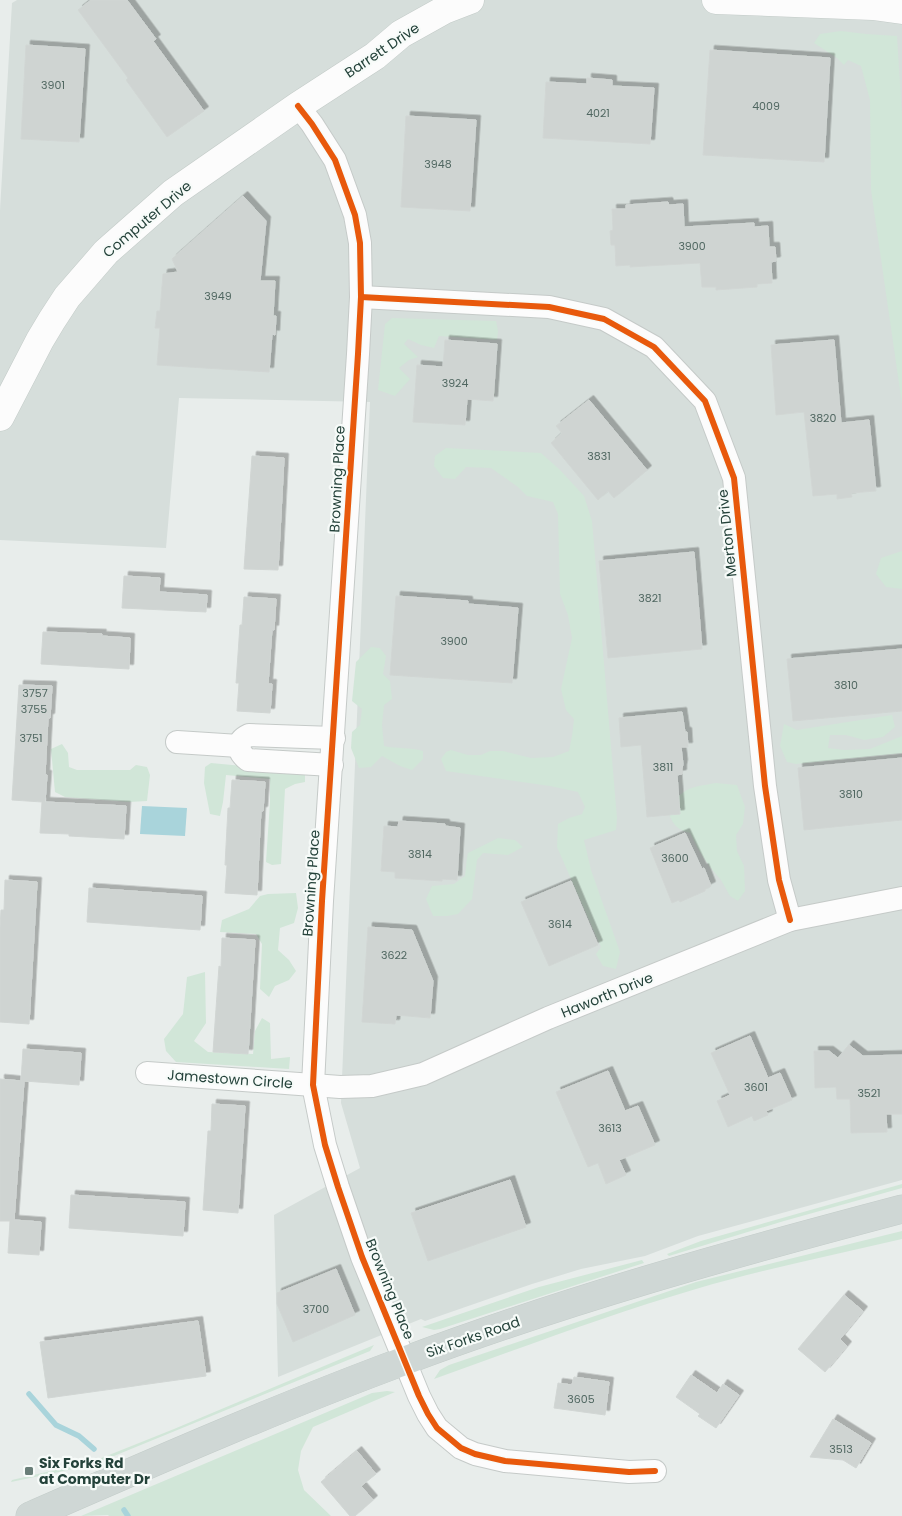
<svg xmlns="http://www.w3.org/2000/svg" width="902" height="1516" viewBox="0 0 902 1516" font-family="Poppins,sans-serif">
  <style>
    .built { fill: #d6dedb }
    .green { fill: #d1e6d8 }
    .water { fill: #a9d4db }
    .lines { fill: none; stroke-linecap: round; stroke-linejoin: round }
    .stream { stroke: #a9d4db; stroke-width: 5.5 }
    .building { fill: #cfd4d2; stroke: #d1d6d4; filter: url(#shadow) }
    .street-casing { stroke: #c5cac8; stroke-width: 24 }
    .secondary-casing { stroke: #c3cbc8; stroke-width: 29 }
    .primary-casing { stroke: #c3ccc9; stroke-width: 29 }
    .street { stroke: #fcfcfc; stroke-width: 22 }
    .secondary { stroke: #fcfcfc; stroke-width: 28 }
    .primary { stroke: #cfd7d5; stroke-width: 28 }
    .cycleway-casing { stroke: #f7fbf9; stroke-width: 9 }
    .cycleway { stroke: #e8590c; stroke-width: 6 }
    .poi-dot { fill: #697e78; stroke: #f7fbf9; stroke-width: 2 }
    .labels { text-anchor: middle; stroke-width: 4.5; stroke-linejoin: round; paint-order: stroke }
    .number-label { font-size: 11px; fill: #506761 }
    .street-label { font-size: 14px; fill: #24423a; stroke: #f7fbf9 }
    .poi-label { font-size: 14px; font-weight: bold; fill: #24423a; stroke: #f7fbf9; text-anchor: start }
  </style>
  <defs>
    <filter id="shadow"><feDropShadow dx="4.5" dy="-4.5" stdDeviation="0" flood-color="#0004"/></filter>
  </defs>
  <rect width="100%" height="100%" fill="#e8edeb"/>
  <polygon class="built" points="17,0 902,0 902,1180 698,1236 645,1256 581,1269 532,1284 425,1321 421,1319 278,1377 274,1215 360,1168 341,1103 370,402 179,398 166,548 0,540 0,210 12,3"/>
  <g class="green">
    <polygon points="841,31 866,34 897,36 902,116 902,404 871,190 870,100 861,66 848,60 844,65 837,58 814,43 820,34"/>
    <polygon points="392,318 496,321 498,331 497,340 439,336 434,348 421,345 408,339 404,344 418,357 409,360 399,368 410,379 395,396 378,390 385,324"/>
    <polygon points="446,448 541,453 560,470 584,496 592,521 617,818 616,830 584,840 591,870 620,952 616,969 603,966 596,954 601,947 557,847 558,824 569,818 582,814 585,807 578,792 550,786 446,771 441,759 446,752 451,750 468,755 481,755 490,751 503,751 531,758 553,757 569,751 572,736 574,719 566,710 561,689 572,638 568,615 560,594 558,514 553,502 527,496 518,487 491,468 466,467 455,479 443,478 434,466 435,456"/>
    <polygon points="902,551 902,589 886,587 876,574 881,558"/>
    <path d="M371,647L380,648L386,656L383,674L390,681L392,699L384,705L382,725L384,746C397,749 410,747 423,751V759L412,770L400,766L382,756L371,767L359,768L351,748L352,732L360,725L362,709L352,701L356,662Z"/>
    <polygon points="892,715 895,727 883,737 864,740 846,735 830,735 828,748 844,750 870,749 902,736 902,753 796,764 787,762 780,746 784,724 797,730"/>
    <polygon points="62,744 68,753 69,767 77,770 130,770 136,765 147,767 150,775 147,801 129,802 65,797 55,792 51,749"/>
    <polygon points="211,763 305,772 305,782 295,784 285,789 281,864 272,865 266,862 270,802 270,779 226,775 223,802 220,816 210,814 204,783 205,767"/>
    <path d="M716,783L737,785L745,807L743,824L736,835L737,851L744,866L745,891L738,901L730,896L721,880L710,867L698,849L690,833C675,829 672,823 667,808C686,787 688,788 716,783Z"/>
    <polygon points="498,838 515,840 523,847 508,855 483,853 477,860 472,899 458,914 447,916 433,916 426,899 432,886 454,884 465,876 467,858 468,853"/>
    <polygon points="296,893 298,908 294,923 280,928 278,950 289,960 296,971 289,980 275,986 269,997 260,989 262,944 256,934 220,932 222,920 249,909 260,896 268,894"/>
    <polygon points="205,972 206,1023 194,1041 208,1052 253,1054 255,1031 262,1018 270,1023 271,1059 290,1057 289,1069 176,1062 166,1051 164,1039 183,1014 187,977"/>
    <polygon points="902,1184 902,1188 784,1221 669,1256 667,1254 701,1241"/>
    <path d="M902,1231V1239C833,1255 764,1269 696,1289C607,1315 521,1348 434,1379L440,1370L449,1365L696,1282Z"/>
    <polygon points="642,1260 644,1263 440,1329 434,1330 422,1327 539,1287"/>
    <polygon points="374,1345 370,1351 92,1465 11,1482 12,1480 94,1461 174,1429"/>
    <polygon points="387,1391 395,1392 313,1427 301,1451 298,1470 304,1490 331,1516 109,1516 108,1515 81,1516 372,1393"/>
  </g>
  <polygon class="water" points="142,806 187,808 185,836 140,834"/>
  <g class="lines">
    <g class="stream">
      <polyline points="29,1394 56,1425 79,1436 94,1449"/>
      <polyline points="124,1510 128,1516"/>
    </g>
  </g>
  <g class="building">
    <polygon points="91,0 127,0 156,39 153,41 204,111 167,137 126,80 128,78 78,10"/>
    <polygon points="26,45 85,49 79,142 21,139"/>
    <polygon points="710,50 830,58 824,162 703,155"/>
    <polygon points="587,78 612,80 612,86 654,88 650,144 543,138 546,82 587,84"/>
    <polygon points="406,116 476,120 470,211 401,207"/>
    <polygon points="243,196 266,221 260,281 275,281 273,316 276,316 275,335 272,334 269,372 157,365 160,328 155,328 157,311 160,311 163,274 178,272 172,259"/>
    <polygon points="668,202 669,205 683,204 684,227 754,223 754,227 768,226 769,247 775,247 776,261 771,262 772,283 757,284 757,287 716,290 716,287 702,287 700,263 630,267 630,265 616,266 615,245 611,245 610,231 613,230 612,209 626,209 626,205"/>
    <polygon points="445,340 497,344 493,401 467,399 465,425 413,422 417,365 443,367"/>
    <polygon points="834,340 841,423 869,420 876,491 851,493 852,497 837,499 837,494 813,496 804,412 776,415 771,345"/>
    <polygon points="589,400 647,470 614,498 608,491 598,500 551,443 562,433 556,426"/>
    <polygon points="252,456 284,458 278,570 244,569"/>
    <polygon points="694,552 702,649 608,658 599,561"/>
    <polygon points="124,576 160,578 159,592 207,595 206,612 122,608"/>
    <polygon points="396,596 468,601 468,604 518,608 512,683 390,675"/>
    <polygon points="244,597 276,599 274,630 272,629 268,684 272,684 270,713 237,711 239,683 236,683 240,625 242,625"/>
    <polygon points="43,632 102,634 101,636 130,638 129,669 41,664"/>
    <polygon points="902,649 902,711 793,721 787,659"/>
    <polygon points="19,685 52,686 50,718 48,718 45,775 47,775 45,802 126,806 124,839 69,836 69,834 40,833 42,802 12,800"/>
    <polygon points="682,712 685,732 687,732 688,747 681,747 683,764 682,769 682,774 677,775 680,814 647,817 641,745 621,747 619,718"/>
    <polygon points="902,758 902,820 804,830 798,768"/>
    <polygon points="232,780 265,782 263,811 261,811 260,827 257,895 225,893 227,865 225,865 228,808 230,808"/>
    <polygon points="399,821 445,824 445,826 460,828 457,880 442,879 442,881 395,878 395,872 381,871 384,826 398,827"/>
    <polygon points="685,833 702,869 704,868 711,886 705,889 705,891 680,902 679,900 672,903 650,848"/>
    <polygon points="5,880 37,882 29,1024 0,1022 0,927 1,910 4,910"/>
    <polygon points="571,881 598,945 549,966 521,902"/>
    <polygon points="89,888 202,896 200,930 87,922"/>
    <polygon points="368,927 412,930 433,981 430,1018 396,1015 395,1024 362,1022"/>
    <polygon points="222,938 255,940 248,1054 213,1052 219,966 221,967"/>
    <polygon points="750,1036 768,1078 780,1073 792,1100 766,1111 768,1115 754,1121 752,1116 728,1127 717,1101 730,1095 711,1053"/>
    <polygon points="849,1045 863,1056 902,1055 902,1114 886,1114 887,1132 851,1133 850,1099 837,1099 836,1087 815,1088 814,1051 829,1051 838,1058"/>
    <polygon points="23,1049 81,1053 79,1085 24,1081 14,1220 41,1222 39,1255 8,1253 10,1221 0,1221 0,1079 21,1081"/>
    <polygon points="608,1071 625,1111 638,1106 655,1145 619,1160 626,1175 606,1184 598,1163 588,1167 556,1092"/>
    <polygon points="212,1104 245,1106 238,1213 203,1210 208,1131 211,1131"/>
    <polygon points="510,1180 526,1227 428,1261 411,1213"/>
    <polygon points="71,1195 185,1202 183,1236 69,1228"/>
    <polygon points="336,1269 355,1315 293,1342 277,1304 277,1293"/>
    <polygon points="844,1295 863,1311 840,1339 847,1346 825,1372 798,1349"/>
    <polygon points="198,1321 206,1376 48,1398 40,1342"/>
    <polygon points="691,1375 717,1393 723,1384 739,1395 716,1428 698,1416 700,1414 676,1397"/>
    <polygon points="574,1377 609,1382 605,1415 554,1408 558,1383 572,1385"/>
    <polygon points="833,1419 871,1443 856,1468 843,1460 810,1457"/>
    <polygon points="357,1451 376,1474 361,1486 373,1500 355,1516 350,1516 321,1482"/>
  </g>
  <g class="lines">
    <g class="street-casing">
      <g id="street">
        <polyline points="298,106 312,124 335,160 355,215 360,243 361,297 358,354 322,901 313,1085 325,1145 338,1187 362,1257 419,1396 428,1414 437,1428 461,1448 475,1454 505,1461 629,1472 655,1471"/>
        <polyline points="361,297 549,307 604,319 654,347 705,401 734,478 765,786 779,880 790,920"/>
        <polyline points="177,742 239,746"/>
        <path d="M332,765L248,760C237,752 236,741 249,735L334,738"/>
        <polyline points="147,1073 313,1085 340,1087 372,1086 423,1074 548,1018 790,920 902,898"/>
      </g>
    </g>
    <g class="secondary-casing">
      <g id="secondary">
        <polyline points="716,0 873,6 902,10"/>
        <polyline points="0,417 40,340 52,320 67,297 106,252 173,193 298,106 375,56 401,34 444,10 470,0"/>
      </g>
    </g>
    <g class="primary-casing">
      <path id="primary" d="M30,1516C154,1462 277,1408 404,1361C566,1300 735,1253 902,1209"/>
    </g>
    <use href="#street" class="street"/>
    <use href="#secondary" class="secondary"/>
    <use href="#primary" class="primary"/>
    <g class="cycleway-casing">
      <g id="cycleway">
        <polyline points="298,106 312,124 335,160 355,215 360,243 361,297 358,354 322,901 313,1085 325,1145 338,1187 362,1257 419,1396 428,1414 437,1428 461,1448 475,1454 505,1461 629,1472 655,1471"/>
        <polyline points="361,297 549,307 604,319 654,347 705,401 734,478 765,786 779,880 790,920"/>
      </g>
    </g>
    <use href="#cycleway" class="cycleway"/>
  </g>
  <rect class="poi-dot" x="24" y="1466" width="10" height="10" rx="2.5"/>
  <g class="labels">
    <g class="number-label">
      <text x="53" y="89">3901</text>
      <text x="766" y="110">4009</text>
      <text x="598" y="117">4021</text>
      <text x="438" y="168">3948</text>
      <text x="692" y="250">3900</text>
      <text x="218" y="300">3949</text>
      <text x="455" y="387">3924</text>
      <text x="823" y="422">3820</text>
      <text x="599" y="460">3831</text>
      <text x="650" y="602">3821</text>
      <text x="454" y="645">3900</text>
      <text x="846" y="689">3810</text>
      <text x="35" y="697">3757</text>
      <text x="34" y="713">3755</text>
      <text x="31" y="742">3751</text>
      <text x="663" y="771">3811</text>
      <text x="851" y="798">3810</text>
      <text x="420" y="858">3814</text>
      <text x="675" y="862">3600</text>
      <text x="560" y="928">3614</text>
      <text x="394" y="959">3622</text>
      <text x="756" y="1091">3601</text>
      <text x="869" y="1097">3521</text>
      <text x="610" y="1132">3613</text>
      <text x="316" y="1313">3700</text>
      <text x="581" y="1403">3605</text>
      <text x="841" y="1453">3513</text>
    </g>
    <g class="street-label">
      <text transform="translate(382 50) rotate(-34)" y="5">Barrett Drive</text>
      <text transform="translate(147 219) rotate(-40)" y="5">Computer Drive</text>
      <text transform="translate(337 479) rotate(-87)" y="5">Browning Place</text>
      <text transform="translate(727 533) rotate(-96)" y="5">Merton Drive</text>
      <text transform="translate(311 883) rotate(-86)" y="5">Browning Place</text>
      <text transform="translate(607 995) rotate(-22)" y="5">Haworth Drive</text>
      <text transform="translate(230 1079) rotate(4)" y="5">Jamestown Circle</text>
      <text transform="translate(390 1289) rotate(68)" y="5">Browning Place</text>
      <text transform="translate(473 1337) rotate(-19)" y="5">Six Forks Road</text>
    </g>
    <g class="poi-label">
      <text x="39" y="1468">Six Forks Rd<tspan x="39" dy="16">at Computer Dr</tspan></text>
    </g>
  </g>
</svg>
